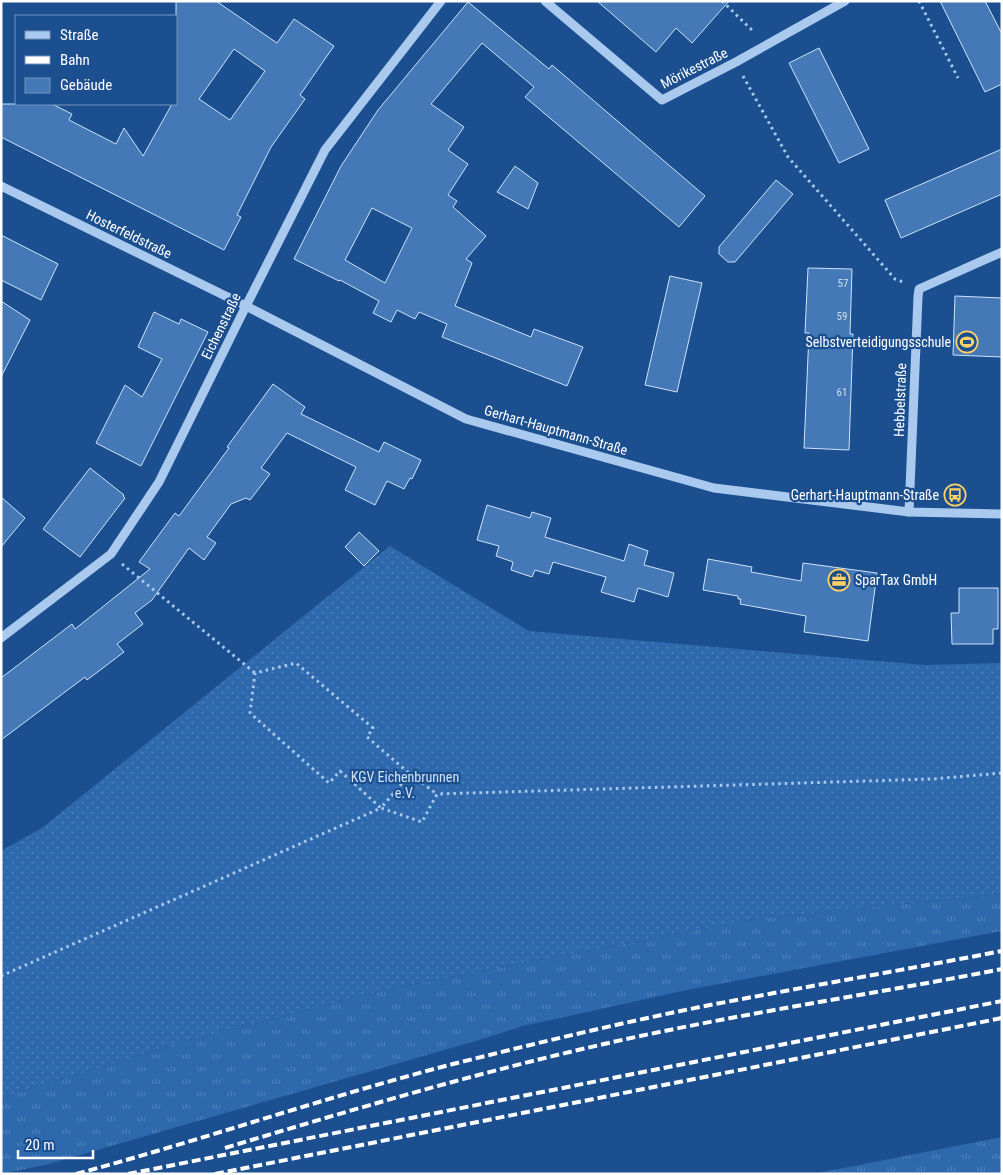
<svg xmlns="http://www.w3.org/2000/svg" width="1003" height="1175" viewBox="0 0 1003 1175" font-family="'Roboto Condensed',sans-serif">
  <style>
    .grass { fill: url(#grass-tufts) }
    .garden { fill: url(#garden-dots) }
    .building { fill: #4478b7; stroke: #cfe3fa; fill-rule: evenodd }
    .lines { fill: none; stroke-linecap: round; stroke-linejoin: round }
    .path { stroke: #a9c9ee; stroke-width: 3; stroke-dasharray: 2.5 4; stroke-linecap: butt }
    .minor { stroke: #a9c9ee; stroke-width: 9 }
    .rail { stroke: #fff; stroke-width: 4; stroke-dasharray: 9 4; stroke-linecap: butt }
    .labels { text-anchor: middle; stroke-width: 4.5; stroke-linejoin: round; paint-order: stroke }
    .number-label { font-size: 11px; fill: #d0dded }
    .street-label { font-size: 14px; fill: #fff; stroke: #1b4f8f }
    .poi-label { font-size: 14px; fill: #fff; stroke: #1b4f8f; text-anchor: end }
    .park-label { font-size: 14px; fill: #cfe3fa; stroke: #1b4f8f }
  </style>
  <defs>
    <pattern id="grass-tufts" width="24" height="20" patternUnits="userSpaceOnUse" patternTransform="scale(1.25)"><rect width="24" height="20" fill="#2e69ad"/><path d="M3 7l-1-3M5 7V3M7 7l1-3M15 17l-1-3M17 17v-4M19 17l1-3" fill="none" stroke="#4d80b9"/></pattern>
    <pattern id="garden-dots" width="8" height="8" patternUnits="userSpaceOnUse" patternTransform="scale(1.25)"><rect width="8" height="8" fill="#2e69ad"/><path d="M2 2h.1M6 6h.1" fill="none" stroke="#4d80b9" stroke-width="1.8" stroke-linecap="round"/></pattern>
  </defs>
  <rect width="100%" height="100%" fill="#1b4f8f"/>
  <g class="grass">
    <polygon points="1002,894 1002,931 687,990 523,1026 479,1040 45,1165 1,1174 1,1098 181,1042 393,988 754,919"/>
    <polygon points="1002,1137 1002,1174 813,1174"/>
  </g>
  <polygon class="garden" points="390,546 529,631 925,665 1002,663 1002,894 754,919 393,988 181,1042 1,1098 1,851 42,828"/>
  <g class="building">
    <path d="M176,1H216L277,43L294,19L334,46L300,95L305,99L271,147L237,215L241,217L224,250L1,137V104H52L72,114L69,120L116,144L124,128L143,156L172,104H176ZM234,49L265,71L230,120L199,99Z"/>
    <polygon points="597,1 729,1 692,43 676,28 656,52"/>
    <polygon points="940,1 985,1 1002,34 1002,84 985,92"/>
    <path d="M468,2L549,69L552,65L705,196L679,227L525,97L534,87L482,43L431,104L464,127L448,150L468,164L448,195L457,201L453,207L486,236L466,259L472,263L455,306L531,337L534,329L583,347L567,386L442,337L447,324L419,312L415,319L397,310L391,322L373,313L379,301L340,280L339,281L294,259L341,166L378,110ZM372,208L412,228L385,283L345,260Z"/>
    <polygon points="819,48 869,149 839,163 789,63"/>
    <polygon points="1002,149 1002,194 901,238 885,200"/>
    <polygon points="515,166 538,183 528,209 497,192"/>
    <polygon points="776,180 793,194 735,262 728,262 719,254 719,247"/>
    <polygon points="1,235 58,264 41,300 1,280"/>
    <polygon points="808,268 852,269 850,334 853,334 849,450 804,448 809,333 805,333"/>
    <polygon points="670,276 702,283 677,392 645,385"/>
    <polygon points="955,296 1002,298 1002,357 953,355"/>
    <polygon points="1,301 30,320 1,377"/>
    <polygon points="154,312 179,324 181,319 208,332 141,466 96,443 125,385 142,397 162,359 138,347"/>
    <polygon points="273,384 305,407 301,414 379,452 384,442 421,460 412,479 410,478 404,489 387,481 375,505 345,490 356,467 287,433 261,468 270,474 250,500 246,498 231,504 207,537 216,543 204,560 189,548 152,600 135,613 143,624 117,644 124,652 87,680 85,677 1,740 1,678 72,624 75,629 150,569 139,562 175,513 179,516 229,448 227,447"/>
    <polygon points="90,468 124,495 123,496 125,498 80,557 43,529"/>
    <polygon points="1,497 25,518 1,547"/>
    <polygon points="487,505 530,518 532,512 551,518 545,537 624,561 629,544 648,551 644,565 674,573 668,597 638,588 634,602 601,592 606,577 553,562 549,574 535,570 532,577 511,570 513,562 496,556 499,546 477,540"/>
    <polygon points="359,532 379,551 364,566 345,547"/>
    <polygon points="708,559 752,567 751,572 801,581 803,563 877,573 868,641 804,632 806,616 740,604 741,599 738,599 738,596 703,590"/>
    <polygon points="959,588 998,588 998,629 993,629 993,644 952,644 951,613 959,613"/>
  </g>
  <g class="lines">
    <g class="path">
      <polyline points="722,1 754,32"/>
      <polyline points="919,1 958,78"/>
      <polyline points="743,76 788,157 895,279 903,282"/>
      <polyline points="122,564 255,673"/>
      <polyline points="410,774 381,808 340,771 329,783 250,713 255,673 296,663 373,728 367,737 410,774 437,794"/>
      <polyline points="1,976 381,808 422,822 437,794 933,779 1002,773"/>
    </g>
    <g class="minor">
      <polyline points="545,1 662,100 736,62 845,1"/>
      <polyline points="1,186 246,306 466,419 714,488 909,512 1002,514"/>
      <polyline points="909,512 918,297 919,289 1002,252"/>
      <polyline points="1,638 111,554 159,482 246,306 325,150 441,1"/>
    </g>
    <g class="rail">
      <path d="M225,1148C351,1110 476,1073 604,1044C736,1014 869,995 1002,969"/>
      <path d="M76,1174C202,1140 326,1097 453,1064C537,1043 620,1023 705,1006C804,987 903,970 1002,951"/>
      <polyline points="128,1174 1002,1001"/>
      <polyline points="215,1174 1002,1018"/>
    </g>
  </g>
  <defs>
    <g id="stadium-ring" transform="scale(1.125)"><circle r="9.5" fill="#1b4f8f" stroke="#ffd166" stroke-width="1.5"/><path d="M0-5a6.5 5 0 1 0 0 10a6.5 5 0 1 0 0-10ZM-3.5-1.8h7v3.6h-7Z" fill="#ffd166"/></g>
    <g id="bus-ring" transform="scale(1.125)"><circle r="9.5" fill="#1b4f8f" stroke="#ffd166" stroke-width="1.5"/><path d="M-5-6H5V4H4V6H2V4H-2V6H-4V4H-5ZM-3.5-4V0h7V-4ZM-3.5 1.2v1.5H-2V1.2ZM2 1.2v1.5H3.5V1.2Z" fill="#ffd166"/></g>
    <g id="office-ring" transform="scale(1.125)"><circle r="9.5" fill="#1b4f8f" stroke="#ffd166" stroke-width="1.5"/><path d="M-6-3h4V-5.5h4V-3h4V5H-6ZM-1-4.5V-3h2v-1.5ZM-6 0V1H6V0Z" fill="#ffd166"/></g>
  </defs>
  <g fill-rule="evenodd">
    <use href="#stadium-ring" x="967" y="342"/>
    <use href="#bus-ring" x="955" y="495"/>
    <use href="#office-ring" x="839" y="580"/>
  </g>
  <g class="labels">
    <g class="number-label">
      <text x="843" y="287">57</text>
      <text x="842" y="320">59</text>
      <text x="842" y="396">61</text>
    </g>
    <g class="street-label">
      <text transform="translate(694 68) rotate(-27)" y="5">Mörikestraße</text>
      <text transform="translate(129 234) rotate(26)" y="5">Hosterfeldstraße</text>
      <text transform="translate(221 326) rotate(-64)" y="5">Eichenstraße</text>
      <text transform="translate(900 400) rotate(-88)" y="5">Hebbelstraße</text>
      <text transform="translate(556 430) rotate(16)" y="5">Gerhart-Hauptmann-Straße</text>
    </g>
    <g class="poi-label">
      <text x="951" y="347">Selbstverteidigungsschule</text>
      <text x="939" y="500">Gerhart-Hauptmann-Straße</text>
      <text x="855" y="585" text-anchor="start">SparTax GmbH</text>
    </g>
    <g class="park-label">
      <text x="405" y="782">KGV Eichenbrunnen<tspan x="405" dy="16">e.V.</tspan></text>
    </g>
  </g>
  <rect width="1003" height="1175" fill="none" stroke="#ffffff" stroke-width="5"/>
  <rect x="15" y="15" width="162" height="90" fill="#1b4f8f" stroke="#7695bc"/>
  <rect x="25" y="31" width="25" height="8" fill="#a9c9ee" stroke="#7695bc"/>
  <text x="60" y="40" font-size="15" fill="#ffffff">Straße</text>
  <rect x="25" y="56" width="25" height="8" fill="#ffffff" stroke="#7695bc"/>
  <text x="60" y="65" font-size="15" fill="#ffffff">Bahn</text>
  <rect x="25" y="78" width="25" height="15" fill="#4478b7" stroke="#7695bc"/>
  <text x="60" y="90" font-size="15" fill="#ffffff">Gebäude</text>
  <path d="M18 1150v8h75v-8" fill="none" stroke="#ffffff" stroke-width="2.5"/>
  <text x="25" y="1150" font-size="15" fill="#ffffff" stroke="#1b4f8f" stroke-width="4" paint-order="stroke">20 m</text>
</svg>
